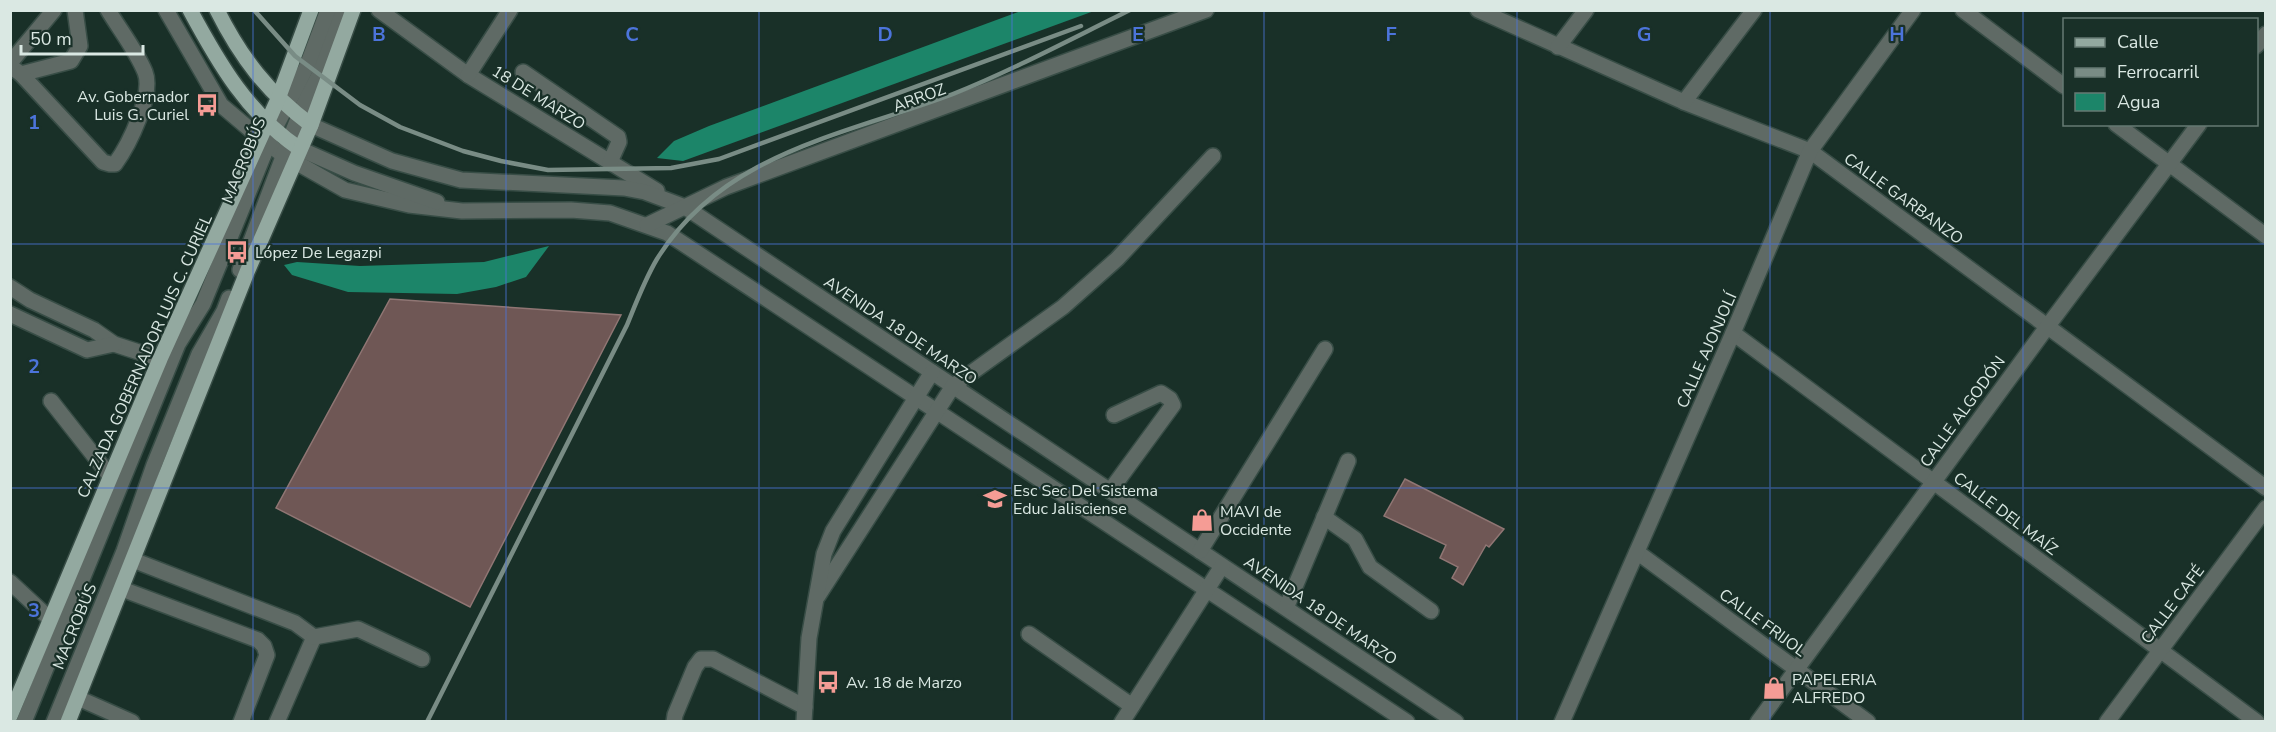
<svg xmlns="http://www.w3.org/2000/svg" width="2276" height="732" viewBox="0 0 2276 732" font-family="'Nunito Sans',sans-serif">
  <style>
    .water { fill: #1c8569 }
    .building { fill: #6f5755; stroke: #907674; stroke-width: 1.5 }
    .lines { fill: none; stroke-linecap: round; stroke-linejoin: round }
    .minor-casing { stroke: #384d46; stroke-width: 18 }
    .major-casing { stroke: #384d46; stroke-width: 18 }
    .minor { stroke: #5f6a65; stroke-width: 15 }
    .major { stroke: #93a9a0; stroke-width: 15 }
    .rail { stroke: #798c85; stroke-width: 4.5 }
    .grid { fill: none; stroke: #4c74db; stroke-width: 1.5; stroke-opacity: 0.55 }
    .labels { text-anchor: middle; stroke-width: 4.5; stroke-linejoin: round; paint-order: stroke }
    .poi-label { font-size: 16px; fill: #dae8e3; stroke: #193028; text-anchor: start }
    .street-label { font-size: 16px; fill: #dae8e3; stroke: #193028 }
    .grid-label { font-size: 20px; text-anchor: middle; font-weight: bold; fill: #4c74db; stroke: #193028; stroke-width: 4.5; stroke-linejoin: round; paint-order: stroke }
  </style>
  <rect width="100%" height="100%" fill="#193028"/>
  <g class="water">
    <polygon points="1021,11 1094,11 683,161 657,158 674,141 709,126"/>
    <polygon points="549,246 526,277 496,287 457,294 348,292 292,275 284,265 297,262 360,266 484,262"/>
  </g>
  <g class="building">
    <polygon points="390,299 621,315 470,607 276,508"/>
    <polygon points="1405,479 1504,529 1489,547 1486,545 1463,585 1452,578 1458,567 1440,558 1446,545 1384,516"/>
  </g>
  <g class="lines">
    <g class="minor-casing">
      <g id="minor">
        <polyline points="166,10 221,105 260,138 283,155 345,190 409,205 462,211 571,210 610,213 667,233 1407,722"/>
        <polyline points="379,10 468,75 657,191"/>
        <polyline points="1478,10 1684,102 1810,151 2266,488"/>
        <polyline points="1963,10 2064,86"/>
        <polyline points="2256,46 2266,34"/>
        <polyline points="1558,47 1586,10"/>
        <polyline points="10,63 54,10"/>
        <polyline points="10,66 21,74 71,61 80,46 75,10"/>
        <polyline points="523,72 618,137 619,142 610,162"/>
        <path d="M21,74L103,162L110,164H115C129,145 154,94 145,72C136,50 120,30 108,10"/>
        <polyline points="468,75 510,10"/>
        <polyline points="1684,102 1754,10"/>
        <polyline points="2116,124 2266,236"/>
        <polyline points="311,125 392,161 461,180 624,188 645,192 685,207 1456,722"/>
        <polyline points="300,149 354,173 437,202"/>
        <polyline points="647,225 726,187 1206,10"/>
        <polyline points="240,270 289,141 306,99 319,75 339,10"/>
        <polyline points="10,287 30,300 94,330 114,344 160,359"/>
        <polyline points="10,314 87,350 114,344"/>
        <polyline points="1733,333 2257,722"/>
        <polyline points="51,401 110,476"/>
        <polyline points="1110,491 1173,405 1170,399 1161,393 1114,415"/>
        <polyline points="1324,517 1355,539 1370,567 1431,611"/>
        <polyline points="1200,551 1325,349"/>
        <polyline points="1637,552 1868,722"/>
        <polyline points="133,560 295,623 314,637 277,722"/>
        <polyline points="10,582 51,620"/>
        <polyline points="122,589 258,640 264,646 267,655 241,722"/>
        <polyline points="818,596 953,386 1063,307 1117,259 1213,156"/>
        <polyline points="1286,608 1348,461"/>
        <polyline points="1029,634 1132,706"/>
        <polyline points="314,637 358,629 422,659"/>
        <polyline points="78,698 132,722"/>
        <polyline points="24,722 178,344 203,304 274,130 307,66 328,10"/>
        <polyline points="54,722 124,551 154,465 199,354 224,311 229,298"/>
        <polyline points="674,722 675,715 695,667 701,659 713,659 805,707"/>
        <polyline points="804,722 809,638 824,554 833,531 932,372"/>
        <polyline points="1122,722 1222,566"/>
        <polyline points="1562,722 1733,333 1810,151 1913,10"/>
        <polyline points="1758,722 2047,327 2199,124"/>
        <polyline points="2107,722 2266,508"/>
      </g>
    </g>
    <g class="major-casing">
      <g id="major">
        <path d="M190,10C219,64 248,114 300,149"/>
        <path d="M217,10C241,58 268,93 311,125"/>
        <polyline points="10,716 160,359 278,99 311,10"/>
        <polyline points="68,722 247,272 311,125 353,10"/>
      </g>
    </g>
    <use href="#minor" class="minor"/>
    <use href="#major" class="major"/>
    <g class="rail">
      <polyline points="254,10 295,56 360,105 400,127 463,151 501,161 548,170 671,168 719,159 1081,26"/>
      <path d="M427,722L627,325C636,303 645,279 657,259C723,152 845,135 953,94C1013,70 1071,39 1130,10"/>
    </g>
  </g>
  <path class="grid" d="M253,10V722M506,10V722M759,10V722M1012,10V722M1264,10V722M1517,10V722M1770,10V722M2023,10V722M10,244H2266M10,488H2266"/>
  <defs>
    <g id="bus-bare" transform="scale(1.8)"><path d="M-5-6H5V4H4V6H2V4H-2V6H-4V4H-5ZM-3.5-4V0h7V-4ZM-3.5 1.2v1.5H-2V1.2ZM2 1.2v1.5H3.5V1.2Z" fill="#f59c95" stroke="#193028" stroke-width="2.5" paint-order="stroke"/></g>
    <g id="school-bare" transform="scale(1.8)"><path d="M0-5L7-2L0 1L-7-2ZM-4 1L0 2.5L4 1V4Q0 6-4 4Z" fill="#f59c95" stroke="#193028" stroke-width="2.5" paint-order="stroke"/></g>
    <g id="shop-bare" transform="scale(1.8)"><path d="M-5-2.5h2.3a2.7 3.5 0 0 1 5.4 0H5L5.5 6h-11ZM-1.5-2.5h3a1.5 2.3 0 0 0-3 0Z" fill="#f59c95" stroke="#193028" stroke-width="2.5" paint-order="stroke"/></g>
  </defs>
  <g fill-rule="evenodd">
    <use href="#bus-bare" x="207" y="105"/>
    <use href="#bus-bare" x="237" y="252"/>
    <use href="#school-bare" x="995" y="499"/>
    <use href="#shop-bare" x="1202" y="520"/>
    <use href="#bus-bare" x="828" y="682"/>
    <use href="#shop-bare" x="1774" y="688"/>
  </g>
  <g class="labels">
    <g class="poi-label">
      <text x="189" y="102" text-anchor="end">Av. Gobernador<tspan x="189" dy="18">Luis G. Curiel</tspan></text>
      <text x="255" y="258">López De Legazpi</text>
      <text x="1013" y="496">Esc Sec Del Sistema<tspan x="1013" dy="18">Educ Jalisciense</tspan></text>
      <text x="1220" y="517">MAVI de<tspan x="1220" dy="18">Occidente</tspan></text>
      <text x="1792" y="685">PAPELERIA<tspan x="1792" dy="18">ALFREDO</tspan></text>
      <text x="846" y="688">Av. 18 de Marzo</text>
    </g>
    <g class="street-label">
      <text transform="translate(539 97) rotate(32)" y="6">18 DE MARZO</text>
      <text transform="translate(919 97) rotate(-20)" y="6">ARROZ</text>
      <text transform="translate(243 160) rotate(-68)" y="6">MACROBÚS</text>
      <text transform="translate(1904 198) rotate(36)" y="6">CALLE GARBANZO</text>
      <text transform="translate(901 330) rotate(34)" y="6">AVENIDA 18 DE MARZO</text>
      <text transform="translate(1706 350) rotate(-66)" y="6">CALLE AJONJOLÍ</text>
      <text transform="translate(144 356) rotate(-66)" y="6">CALZADA GOBERNADOR LUIS C. CURIEL</text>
      <text transform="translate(1962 411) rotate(-54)" y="6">CALLE ALGODÓN</text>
      <text transform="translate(2006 513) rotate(37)" y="6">CALLE DEL MAÍZ</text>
      <text transform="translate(2172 604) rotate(-53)" y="6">CALLE CAFÉ</text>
      <text transform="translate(1321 610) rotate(34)" y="6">AVENIDA 18 DE MARZO</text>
      <text transform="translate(1763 622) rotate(36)" y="6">CALLE FRIJOL</text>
      <text transform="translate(74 626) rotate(-68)" y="6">MACROBÚS</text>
    </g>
  </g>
  <g class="grid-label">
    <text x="379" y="41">B</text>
    <text x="632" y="41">C</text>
    <text x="885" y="41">D</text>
    <text x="1138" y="41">E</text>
    <text x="1391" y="41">F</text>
    <text x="1644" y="41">G</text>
    <text x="1897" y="41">H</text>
    <text x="34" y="129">1</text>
    <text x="34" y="373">2</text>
    <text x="34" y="617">3</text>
  </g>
  <rect width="2276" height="732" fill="none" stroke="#dae8e3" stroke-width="24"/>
  <rect x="2063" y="18" width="195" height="108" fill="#193028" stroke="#667a73" stroke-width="1.5"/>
  <rect x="2075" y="38" width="30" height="9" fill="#93a9a0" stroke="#667a73" stroke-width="1.5"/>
  <text x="2117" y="48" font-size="18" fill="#dae8e3">Calle</text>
  <rect x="2075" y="68" width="30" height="9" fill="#798c85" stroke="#667a73" stroke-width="1.5"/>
  <text x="2117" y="78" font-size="18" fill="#dae8e3">Ferrocarril</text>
  <rect x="2075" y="93" width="30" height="18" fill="#1c8569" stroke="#667a73" stroke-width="1.5"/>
  <text x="2117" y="108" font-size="18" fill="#dae8e3">Agua</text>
  <path d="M21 45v9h122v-9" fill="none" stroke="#dae8e3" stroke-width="3"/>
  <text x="30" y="45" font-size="18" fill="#dae8e3" stroke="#193028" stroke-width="4.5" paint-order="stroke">50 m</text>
</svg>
